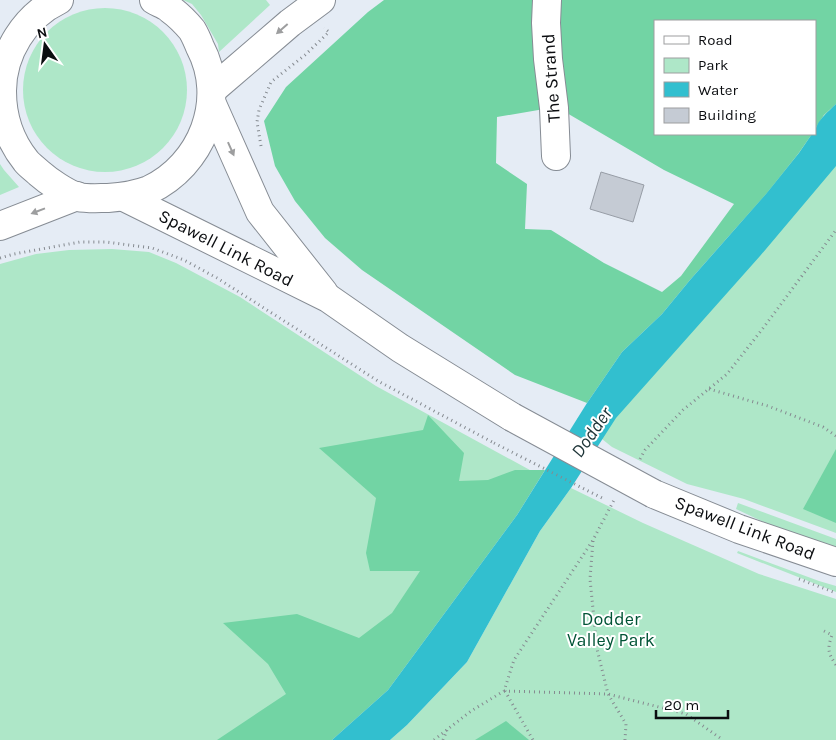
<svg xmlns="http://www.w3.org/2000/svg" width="836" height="740" viewBox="0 0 836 740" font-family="Karla,sans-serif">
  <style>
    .green { fill: #aee7c8 }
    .forest { fill: #72d4a4; fill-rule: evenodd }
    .water { fill: #32bfcf }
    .building { fill: #c5cbd4; stroke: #979da6 }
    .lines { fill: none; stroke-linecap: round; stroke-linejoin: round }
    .minor-casing { stroke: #868c94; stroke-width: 30 }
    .major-casing { stroke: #868c94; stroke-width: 30 }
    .path { stroke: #858a90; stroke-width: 3; stroke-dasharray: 1 4; stroke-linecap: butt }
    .minor { stroke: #fff; stroke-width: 28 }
    .major { stroke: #fff; stroke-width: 28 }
    .minor-bridge-casing { stroke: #868c94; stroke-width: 30; stroke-linecap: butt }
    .path-bridge { stroke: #858a90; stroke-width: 3; stroke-dasharray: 1 4; stroke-linecap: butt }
    .minor-bridge { stroke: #fff; stroke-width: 28 }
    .oneway { fill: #9d9e9f }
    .labels { text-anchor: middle; stroke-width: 4; stroke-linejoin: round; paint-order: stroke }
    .street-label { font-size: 18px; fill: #0b0d10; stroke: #fff }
    .park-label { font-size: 18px; fill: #015436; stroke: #fff }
    .water-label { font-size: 19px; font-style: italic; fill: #1c3336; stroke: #fff }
  </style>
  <rect width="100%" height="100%" fill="#e5ecf5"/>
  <g class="green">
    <polygon points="183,0 266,0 270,5 219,52 218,44 201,15 192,4"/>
    <circle cx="105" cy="90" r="82"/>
    <path d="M836,104V533L744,499L687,484L612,447L577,419L798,154L812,134H815C815,122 828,112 836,104Z"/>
    <polygon points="0,164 4,170 19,187 0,195"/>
    <polygon points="112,249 149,252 176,263 240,297 376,386 539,475 296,740 0,740 0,264 36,254 69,250"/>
    <polygon points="571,488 643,523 759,574 836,599 836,740 390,740 407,725 467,662 540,531"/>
    <polygon points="738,503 836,539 836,548 768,524 736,509"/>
    <polygon points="738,551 819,581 836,586 836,592 737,553"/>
  </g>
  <g class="forest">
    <path d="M384,0H836V104L824,115L815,129V21H655V134H812L798,154L766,194L690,280L662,314L622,352L587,403L515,375L362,270L325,238L295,201L275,166L264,121L286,87L368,12ZM550,108L560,109L664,170L734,204L681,276L662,292L604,263L551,230L525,229L527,184L496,163L497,117Z"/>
    <polygon points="428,415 464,453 459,481 488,480 515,470 545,470 517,515 388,690 332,740 217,740 286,694 268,664 223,623 297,614 359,638 392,613 420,571 370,571 366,553 376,498 319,448 423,430"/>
    <polygon points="836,449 836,523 803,509"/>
    <polygon points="506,721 529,740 475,740"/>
  </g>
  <path class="water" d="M836,104V166L760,256L616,418L571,488L540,531L467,662L407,725L390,740H332L388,690L517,515L587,403L622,352L662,314L690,280L766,194L799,153L812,134H815C815,122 828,112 836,104Z"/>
  <polygon class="building" points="601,172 644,185 633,222 590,209"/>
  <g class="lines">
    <g class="minor-casing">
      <g id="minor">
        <polyline points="547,0 546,23 548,59 554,108 556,156"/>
        <polyline points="212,104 260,212 324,293"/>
        <polyline points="124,197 328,298 400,348 512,417"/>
        <polyline points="654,494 739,529 836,562"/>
      </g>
    </g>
    <g class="major-casing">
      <g id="major">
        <path d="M59,0C25,16 2,53 2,91C2,117 9,140 26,161C29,165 35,169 39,173C48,181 67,194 78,197C88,199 99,198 108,198C122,197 136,195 149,190C202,165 228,100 200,47C198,42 195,35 192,30C187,24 177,14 170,9C166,5 159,3 154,0"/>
        <polyline points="212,90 290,23 321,0"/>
        <polyline points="0,226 77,196"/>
      </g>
    </g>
    <g class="path">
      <polyline points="261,146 257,122 259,110 271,82 305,55 329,32 324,28"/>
      <polyline points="0,258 14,254 80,242 106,242 152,248 184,260 217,278 378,381 494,443"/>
      <polyline points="709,389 768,406 823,427 836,436"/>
      <polyline points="640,459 645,450 683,410 727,374 764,327 836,230"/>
      <polyline points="593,541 590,579 597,649 608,694 626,724 625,740"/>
      <polyline points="799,579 836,593"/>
      <path d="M824,631L832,635C827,649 828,653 836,665"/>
      <polyline points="504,691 608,694 686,714 723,740"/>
      <polyline points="505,691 533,740"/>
      <polyline points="434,740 471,711 504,691 514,660 593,540 614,500"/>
      <polyline points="443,740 447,730"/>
    </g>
    <use href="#minor" class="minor"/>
    <use href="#major" class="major"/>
    <g class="minor-bridge-casing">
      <polyline id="minor-bridge" points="512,417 654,494"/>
    </g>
    <polyline class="path-bridge" points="494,443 604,499"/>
    <use href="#minor-bridge" class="minor-bridge"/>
  </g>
  <defs><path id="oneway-solid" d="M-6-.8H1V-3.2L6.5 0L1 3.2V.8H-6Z" transform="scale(1.25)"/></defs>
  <g class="oneway">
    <use href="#oneway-solid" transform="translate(282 29) rotate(139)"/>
    <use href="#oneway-solid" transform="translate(231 149) rotate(66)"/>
    <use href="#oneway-solid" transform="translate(38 211) rotate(159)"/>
  </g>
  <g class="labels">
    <g class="street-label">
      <text transform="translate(551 78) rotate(-94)" y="6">The Strand</text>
      <text transform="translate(226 248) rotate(27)" y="6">Spawell Link Road</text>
      <text transform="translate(745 528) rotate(21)" y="6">Spawell Link Road</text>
    </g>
    <g class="park-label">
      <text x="611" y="625">Dodder<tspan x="611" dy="21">Valley Park</tspan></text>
    </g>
    <g class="water-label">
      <text transform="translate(591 432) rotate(-55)" y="7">Dodder</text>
    </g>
  </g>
  <rect x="654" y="20" width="162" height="115" fill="#ffffff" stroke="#9d9e9f"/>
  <rect x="664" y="36" width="25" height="8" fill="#ffffff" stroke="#9d9e9f"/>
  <text x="698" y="45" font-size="15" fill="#0b0d10">Road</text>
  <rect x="664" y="58" width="25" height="15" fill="#aee7c8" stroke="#9d9e9f"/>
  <text x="698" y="70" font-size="15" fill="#0b0d10">Park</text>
  <rect x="664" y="82" width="25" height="15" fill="#32bfcf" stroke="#9d9e9f"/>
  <text x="698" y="95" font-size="15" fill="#0b0d10">Water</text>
  <rect x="664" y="108" width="25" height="15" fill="#c5cbd4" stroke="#9d9e9f"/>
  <text x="698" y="120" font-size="15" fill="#0b0d10">Building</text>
  <g transform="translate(45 45) rotate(346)" stroke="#ffffff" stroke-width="4" paint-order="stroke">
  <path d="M0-4L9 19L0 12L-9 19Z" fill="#0b0d10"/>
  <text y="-8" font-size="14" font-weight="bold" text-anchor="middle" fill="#0b0d10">N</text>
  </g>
  <path d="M656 710v8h72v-8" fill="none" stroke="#0b0d10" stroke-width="2.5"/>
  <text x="664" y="710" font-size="15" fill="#0b0d10" stroke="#ffffff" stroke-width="4" paint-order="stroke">20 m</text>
</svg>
